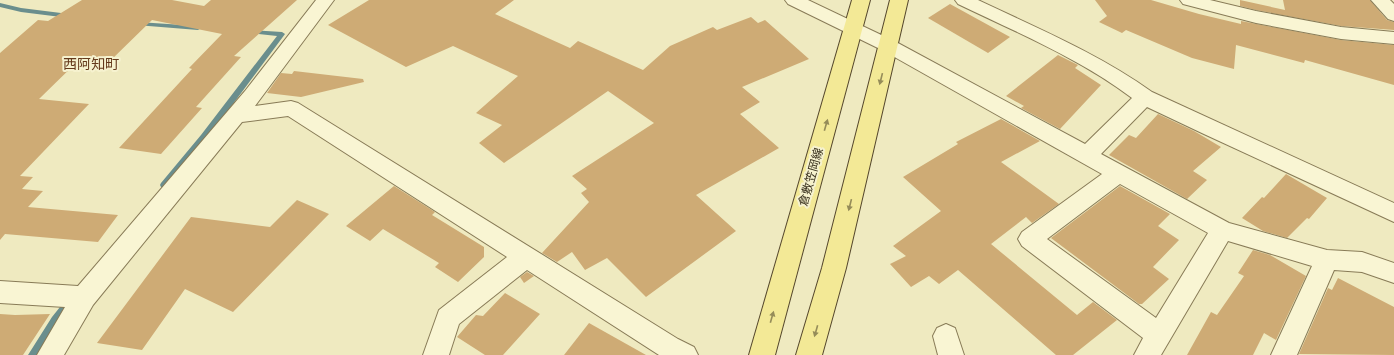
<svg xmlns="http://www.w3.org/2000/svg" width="1394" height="355" viewBox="0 0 1394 355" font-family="'Noto Serif','Noto Sans JP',serif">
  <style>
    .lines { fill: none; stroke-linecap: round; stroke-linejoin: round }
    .stream { fill: #6a8e8d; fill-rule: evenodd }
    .building { fill: #ceab75 }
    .street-casing { stroke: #887b57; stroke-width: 2 }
    .primary-casing { stroke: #55472c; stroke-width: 2 }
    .street { fill: #f9f5d3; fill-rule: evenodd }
    .primary { fill: #f3e996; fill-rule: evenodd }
    .oneway { fill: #958c59 }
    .labels { text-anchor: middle; stroke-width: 4; stroke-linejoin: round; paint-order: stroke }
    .street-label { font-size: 12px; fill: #372f1c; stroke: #f6f2cf }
    .quarter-label { font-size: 14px; fill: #64391b; stroke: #f6f2cf }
  </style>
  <rect width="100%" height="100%" fill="#efeac0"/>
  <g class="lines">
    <g class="stream">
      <polygon points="0,3 21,8 69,14 72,16 69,18 21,12 0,7"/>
      <polygon points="138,22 198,26 201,28 198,30 136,25 136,23"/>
      <polygon points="250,30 282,32 285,34 207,139 167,187 161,187 160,185 161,183 201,135 277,36 248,33 248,31"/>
      <polygon points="71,296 74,297 76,300 74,303 58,323 38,355 28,355 52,317 68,297"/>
    </g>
  </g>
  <g class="building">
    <polygon points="82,0 172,0 204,6 211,0 297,0 234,56 241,57 196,107 202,108 161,154 119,148 192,69 189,68 222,34 152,20 109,62 80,59 39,99 89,104 20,176 33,177 22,189 43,191 28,207 118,215 98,242 5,234 0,240 0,53 38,20 48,21"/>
    <polygon points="369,0 514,0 495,14 570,48 578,41 643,70 670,46 713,27 717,30 751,17 758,23 765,20 809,59 742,87 760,102 740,114 779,148 696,195 736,231 646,297 607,258 585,270 572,252 557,262 542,253 589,202 581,193 587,189 572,176 654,123 608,91 504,163 479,143 502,125 476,113 518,76 453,46 406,67 328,25"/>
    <polygon points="1095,0 1151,0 1199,14 1241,24 1241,21 1341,40 1394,45 1394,85 1305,60 1304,63 1236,45 1234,69 1192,58 1126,30 1122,33 1099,22 1107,16"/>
    <polygon points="1240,0 1285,10 1283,0 1370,0 1387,20 1394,22 1394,30 1341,26 1256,10 1240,6"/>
    <polygon points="950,4 1010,37 988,53 928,18"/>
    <polygon points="1058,55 1078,65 1075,68 1101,85 1060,129 1021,108 1024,106 1006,96"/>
    <polygon points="294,71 363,79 364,82 301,97 267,93 281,73 292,74"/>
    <polygon points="1158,114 1194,131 1221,147 1193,171 1207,180 1187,199 1109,155 1129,135 1136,138"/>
    <polygon points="1001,119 1040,141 1001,162 1059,204 1032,223 1026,217 991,244 1077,315 1093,302 1117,320 1073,355 1056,355 958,270 939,284 929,276 911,287 890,264 906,256 893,246 941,211 903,177 958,144 956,142"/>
    <polygon points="1286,174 1327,198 1309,219 1307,218 1287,238 1263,231 1242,218 1262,197 1264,198"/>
    <polygon points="394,186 435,212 432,215 484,247 484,257 458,282 435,267 439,263 383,229 370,241 346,226"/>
    <polygon points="1120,186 1170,214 1158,226 1179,240 1153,267 1169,279 1142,304 1139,304 1051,238"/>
    <polygon points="297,200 329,214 233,312 185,289 142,350 97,343 191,217 270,227"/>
    <polygon points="1253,250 1270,255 1306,276 1276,340 1264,333 1253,355 1187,355 1211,312 1217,315 1244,276 1238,273"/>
    <polygon points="527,272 534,276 524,283 520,277"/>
    <polygon points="1338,278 1394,307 1394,355 1299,354 1328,288 1332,290"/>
    <polygon points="505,293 540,314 503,355 485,355 457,337 476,315 483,316"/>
    <polygon points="0,314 15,315 50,314 23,355 0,355"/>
    <polygon points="589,323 646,355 564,355"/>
  </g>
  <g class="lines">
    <g class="street-casing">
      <g id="street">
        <polygon points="316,0 334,0 255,106 291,101 298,103 678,339 694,347 698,355 659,355 527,270 459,324 449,355 423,355 439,310 507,257 288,116 242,122 93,305 64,355 37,355 65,307 0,303 0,281 78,286 245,91"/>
        <path d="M785,0H808L896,42L1085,144L1132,98C1081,59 1016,32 958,4L955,0H978C1037,28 1099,54 1152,92L1394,203V222L1204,134L1147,107L1101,154L1229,223L1327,250L1362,252L1394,263V283L1362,272L1334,270L1297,355H1271L1312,266L1228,241L1161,355H1134L1143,338L1022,246L1018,239L1022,232L1102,174L882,50L788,4ZM1120,184L1208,233L1156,318L1047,239Z"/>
        <polygon points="1180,0 1210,0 1256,11 1341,27 1394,32 1394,44 1341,39 1256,23 1183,4"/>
        <polygon points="1371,0 1390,0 1394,4 1394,21 1388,19"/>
        <polygon points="946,324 955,328 964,355 938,355 933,336 937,328"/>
      </g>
    </g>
    <g class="primary-casing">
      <g id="primary">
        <polygon points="852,0 870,0 775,355 749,355"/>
        <polygon points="890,0 908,0 846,268 822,355 796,355 822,268"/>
      </g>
    </g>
    <use href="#street" class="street"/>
    <use href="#primary" class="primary"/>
  </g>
  <defs><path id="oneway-solid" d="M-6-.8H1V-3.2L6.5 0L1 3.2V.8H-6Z"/></defs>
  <g class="oneway">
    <use href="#oneway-solid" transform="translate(881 79) rotate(104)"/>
    <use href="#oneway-solid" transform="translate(826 125) rotate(-74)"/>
    <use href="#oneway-solid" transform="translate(850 205) rotate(104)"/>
    <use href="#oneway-solid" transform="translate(772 317) rotate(-74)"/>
    <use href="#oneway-solid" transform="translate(816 331) rotate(106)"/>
  </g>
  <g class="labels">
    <g class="street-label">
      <text transform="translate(811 177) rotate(-74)" y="4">倉敷笠岡線</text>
    </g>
    <g class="quarter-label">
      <text x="91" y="69">西阿知町</text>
    </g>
  </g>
</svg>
